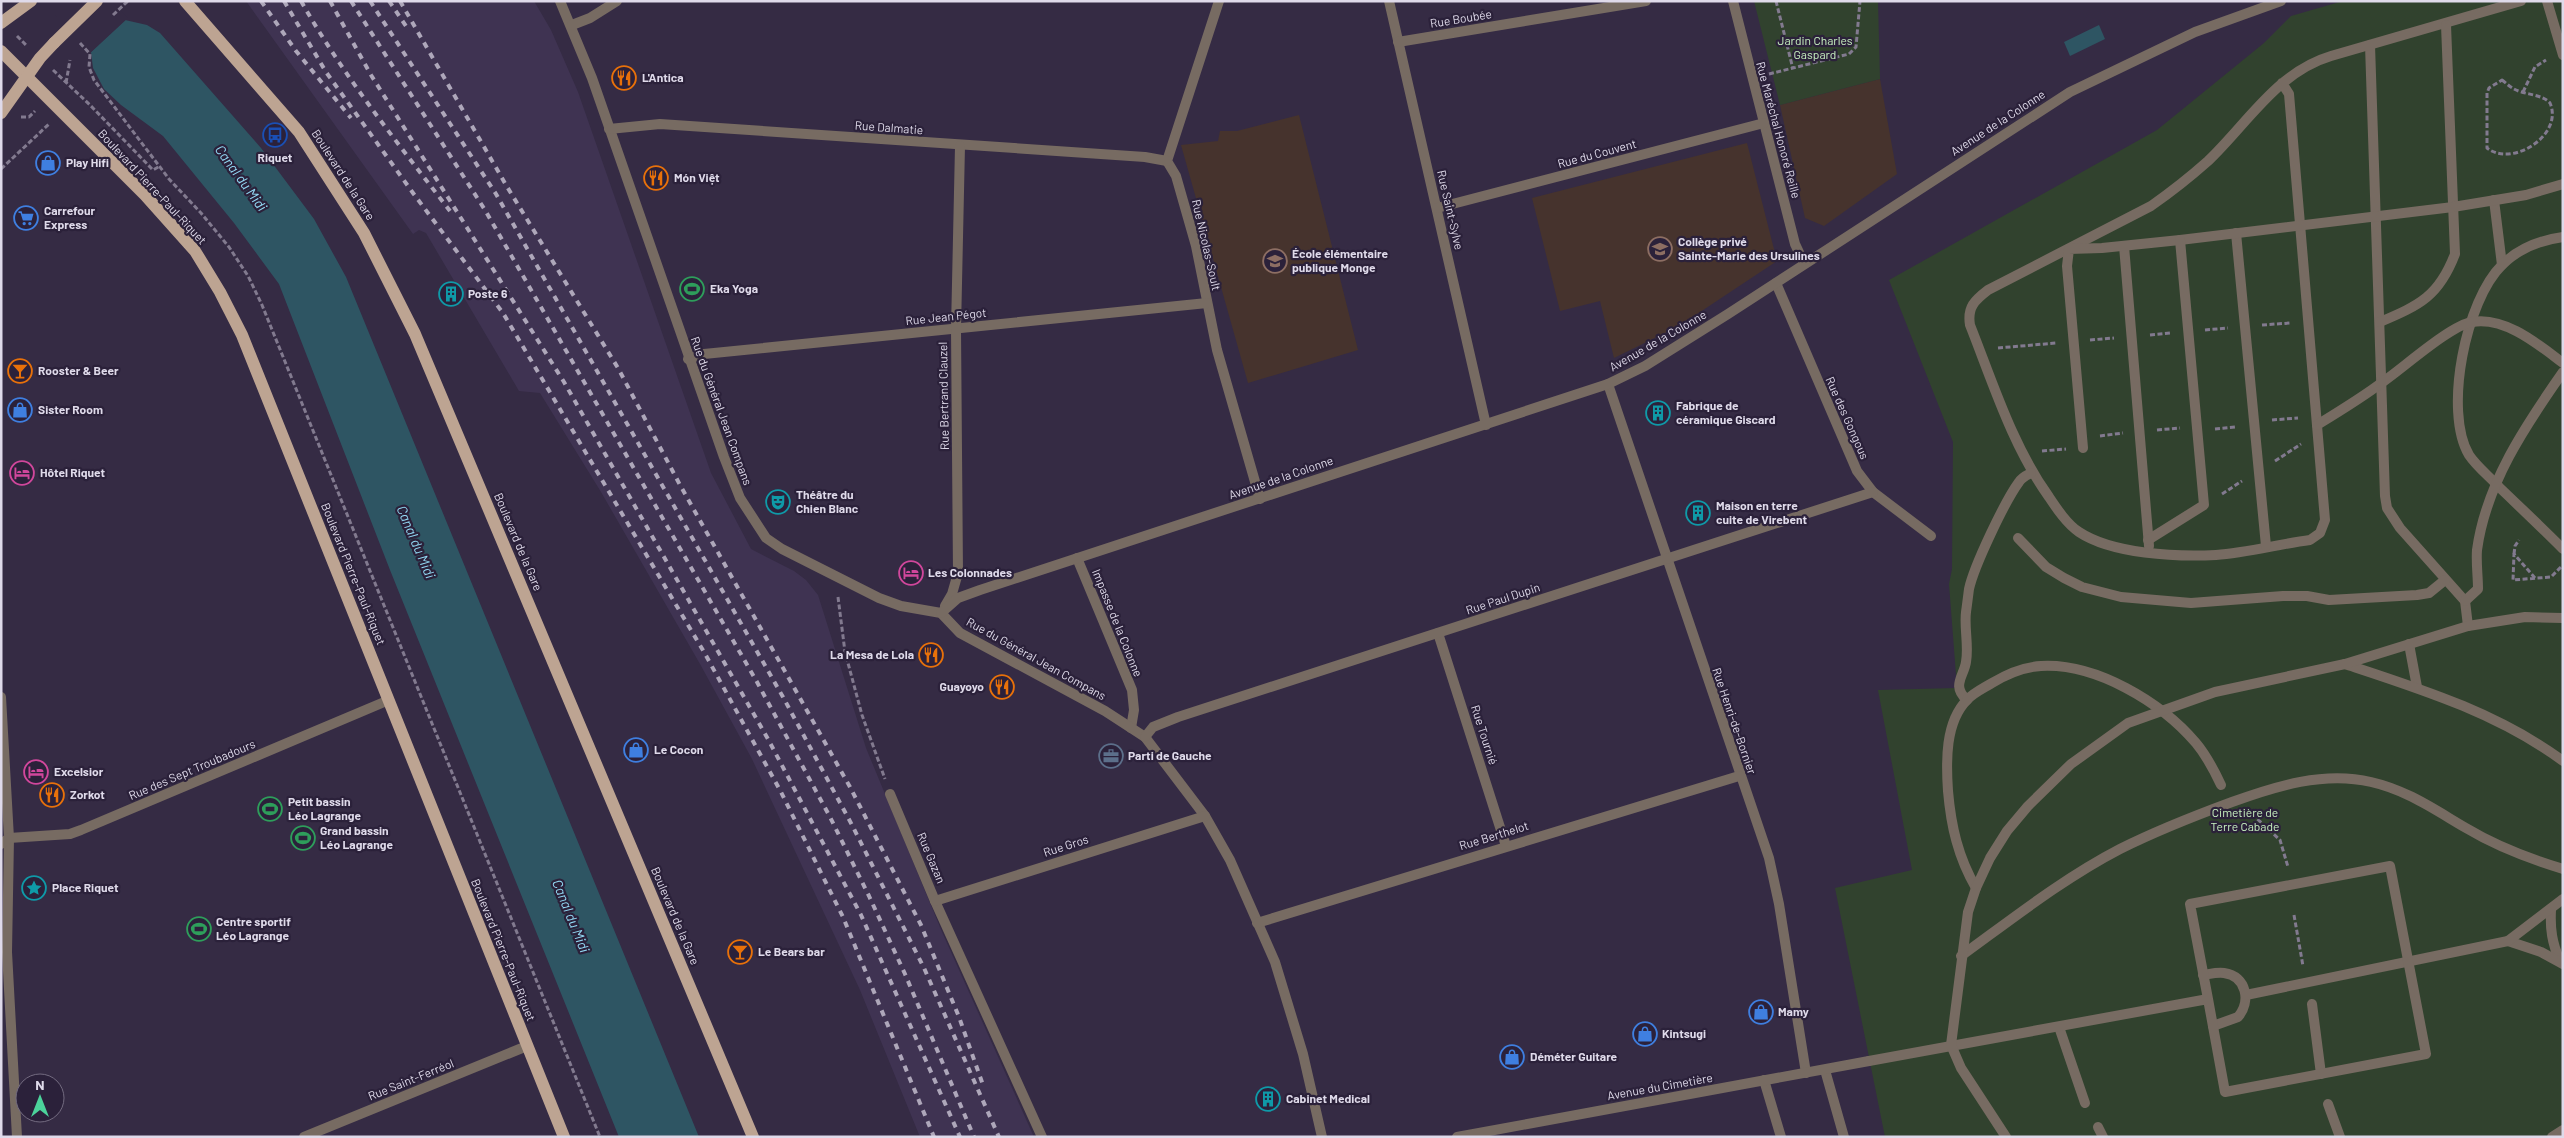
<svg xmlns="http://www.w3.org/2000/svg" width="2564" height="1138" viewBox="0 0 2564 1138" font-family="Barlow,sans-serif">
  <style>
    .built { fill: #3f3352 }
    .education { fill: #46332d }
    .green { fill: #31422e }
    .water { fill: #2e5563 }
    .pier { fill: #352b44 }
    .lines { fill: none; stroke-linecap: round; stroke-linejoin: round }
    .path { stroke: #827a8f; stroke-width: 3; stroke-dasharray: 5 2.5; stroke-linecap: butt }
    .lane { stroke: #776b62; stroke-width: 10 }
    .street { stroke: #776b62; stroke-width: 10 }
    .primary { stroke: #bda492; stroke-width: 12 }
    .rail { stroke: #aea7ba; stroke-width: 4; stroke-dasharray: 6 6; stroke-linecap: butt }
    .path-bridge { stroke: #827a8f; stroke-width: 3; stroke-dasharray: 5 2.5; stroke-linecap: butt }
    .primary-bridge { stroke: #bda492; stroke-width: 12 }
    .labels { text-anchor: middle; stroke-width: 4.5; stroke-linejoin: round; paint-order: stroke }
    .street-label { font-size: 12px; fill: #dfdaea; stroke: #2b213a }
    .park-label { font-size: 12px; fill: #c8f2c0; stroke: #2b213a }
    .poi-label { font-size: 12px; font-weight: bold; fill: #dfdaea; stroke: #2b213a; text-anchor: start }
    .water-label { font-size: 14px; font-style: italic; fill: #93daf5; stroke: #2b213a }
  </style>
  <rect width="100%" height="100%" fill="#352b44"/>
  <polygon class="built" points="246,1 534,1 551,30 578,92 711,473 751,549 794,571 806,580 818,595 866,748 942,932 1034,1137 920,1137 860,990 752,759 700,664 601,492 540,393 519,391 426,233 419,230 413,234"/>
  <g class="education">
    <polygon points="1880,79 1897,174 1824,226 1805,218 1780,105"/>
    <polygon points="1299,115 1358,350 1248,383 1181,145 1218,141 1220,131 1237,131"/>
    <polygon points="1747,143 1777,261 1679,326 1614,358 1600,301 1560,311 1532,198"/>
  </g>
  <g class="green">
    <polygon points="1754,1 1878,1 1880,79 1780,105"/>
    <polygon points="2343,1 2563,1 2563,1137 1885,1137 1835,888 1912,870 1878,690 1957,688 1949,584 1952,569 1953,442 1889,280 2157,130 2264,43 2291,16"/>
  </g>
  <g class="water">
    <polygon points="125,20 147,25 160,33 261,148 314,219 346,277 699,1137 619,1137 390,570 279,284 234,223 163,136 121,105 104,89 93,68 91,52"/>
    <polygon points="2099,25 2105,39 2070,56 2064,42"/>
  </g>
  <polygon class="pier" points="43,1 111,1 128,18 89,54"/>
  <g class="lines">
    <g class="path">
      <polyline points="1776,1 1793,69"/>
      <polyline points="17,36 27,46"/>
      <polyline points="80,43 90,54 89,67 94,80 169,179 201,213 229,247 248,276 262,305 600,1137"/>
      <polyline points="53,70 90,105 153,170 160,166"/>
      <polyline points="1769,74 1849,54 1856,47 1860,1"/>
      <path d="M2502,80C2506,83 2510,87 2514,89C2525,95 2542,94 2550,103C2564,135 2512,168 2487,148V93L2489,88Z"/>
      <polyline points="66,83 70,60"/>
      <polyline points="2523,92 2535,67 2546,60"/>
      <polyline points="21,117 29,117 35,111"/>
      <polyline points="1,169 49,124"/>
      <polyline points="2262,325 2290,323"/>
      <polyline points="2205,330 2228,328"/>
      <polyline points="2150,335 2171,333"/>
      <polyline points="2090,340 2114,338"/>
      <polyline points="1998,348 2056,343"/>
      <polyline points="2272,420 2298,418"/>
      <polyline points="2215,429 2236,427"/>
      <polyline points="2157,430 2180,428"/>
      <polyline points="2100,436 2123,433"/>
      <polyline points="2042,451 2066,449"/>
      <polyline points="2275,461 2301,444"/>
      <polyline points="2222,494 2242,481"/>
      <polyline points="2514,554 2515,546 2519,540"/>
      <polyline points="2535,578 2514,554 2513,580 2551,577 2562,566"/>
      <polyline points="838,597 845,652 862,715 885,779"/>
      <polyline points="2252,814 2280,840 2288,867"/>
      <polyline points="2294,915 2303,966"/>
    </g>
    <g class="lane">
      <polyline points="2547,1 2563,55"/>
      <polyline points="2370,45 2385,496 2387,508 2400,528 2465,601 2468,626"/>
      <path d="M2282,83L2289,94L2325,520L2320,533L2310,540C2279,544 2247,553 2216,555C2176,557 2112,554 2079,532C2067,524 2057,509 2049,497C2012,445 1993,383 1970,325C1967,307 1975,300 1988,290L2151,206C2171,192 2190,177 2208,161C2247,124 2277,72 2331,56L2521,1"/>
      <polyline points="2494,200 2502,265"/>
      <polyline points="2236,233 2266,546"/>
      <path d="M2563,237C2541,240 2518,249 2502,265C2466,300 2443,411 2469,455C2477,467 2490,477 2500,488C2521,508 2542,528 2563,549"/>
      <polyline points="2124,246 2149,546"/>
      <path d="M2380,322C2420,305 2439,296 2455,254L2446,25"/>
      <path d="M2317,425C2340,411 2363,397 2384,381C2403,368 2451,325 2472,322C2505,316 2539,345 2563,363"/>
      <polyline points="2083,448 2067,266 2069,249 2102,248 2180,240 2453,207 2526,195 2563,184"/>
      <polyline points="2018,538 2046,567 2064,578 2082,587 2121,597 2191,603 2283,596 2307,596 2329,600 2417,595 2429,593 2445,580"/>
      <polyline points="2148,540 2204,505 2180,240"/>
      <polyline points="1077,558 1132,690 1134,710 1131,728"/>
      <path d="M2465,601L2478,589C2478,576 2476,563 2477,550C2486,484 2525,426 2563,372"/>
      <polyline points="2409,644 2417,687"/>
      <path d="M2345,664C2421,689 2498,713 2563,761"/>
      <path d="M1967,700C1951,686 1964,676 1966,662C1969,646 1964,628 1966,612C1967,605 1968,597 1969,589C1974,566 2005,501 2019,482C2022,477 2027,475 2031,473"/>
      <path d="M1976,888C1958,857 1951,826 1948,791C1946,762 1945,722 1967,700C1973,693 1984,688 1992,683C2007,674 2023,667 2041,666C2096,663 2161,702 2196,743C2206,755 2214,770 2221,785"/>
      <path d="M2551,910C2550,929 2552,943 2560,961"/>
      <polyline points="2508,941 2541,952 2563,964"/>
      <path d="M1961,956C2012,919 2064,878 2120,849C2156,831 2194,816 2232,802C2276,786 2324,771 2371,782C2407,790 2435,810 2466,828C2496,846 2530,859 2563,869"/>
      <path d="M2203,975C2210,974 2217,972 2224,973C2247,976 2251,1002 2238,1017L2213,1026"/>
      <polyline points="2246,995 2508,941 2563,899"/>
      <polyline points="2312,1004 2321,1074"/>
      <polyline points="2059,1027 2085,1103"/>
      <polyline points="1869,1061 2208,999 2225,1092 2426,1054 2390,866 2190,904 2208,999"/>
      <polyline points="2328,1104 2340,1137"/>
      <polyline points="2098,1127 2103,1137"/>
      <polyline points="2006,1137 1961,1068 1951,1045 1968,912 1976,888 1990,858 2007,831 2028,806 2071,764 2128,723 2215,692 2345,664 2468,626 2525,617 2563,618"/>
      <polyline points="2552,1137 2563,1130"/>
    </g>
    <g class="street">
      <polyline points="560,1 592,78 724,457 740,498 766,538 782,549 879,598 901,606 941,613 960,633 1105,711 1145,737 1205,816 1230,860 1275,962 1303,1054 1322,1137"/>
      <polyline points="1219,1 1167,161 1176,176 1196,246 1217,350 1260,499"/>
      <polyline points="1389,1 1486,425"/>
      <polyline points="1733,1 1795,244 1804,263"/>
      <polyline points="572,25 590,18 617,1"/>
      <polyline points="1398,42 1646,1"/>
      <polyline points="609,129 660,124 1145,157 1167,161"/>
      <polyline points="1437,208 1764,123"/>
      <polyline points="1776,283 1857,471 1873,492 1931,536"/>
      <polyline points="688,359 704,354 1207,303"/>
      <polyline points="1608,384 1769,858 1779,904 1806,1073"/>
      <polyline points="945,606 952,594 958,573 956,329 960,146"/>
      <polyline points="941,613 958,598 980,590 1608,384 1645,366 1728,314 2070,92 2195,32 2281,1"/>
      <polyline points="1438,633 1506,846"/>
      <polyline points="1,697 9,838 7,952 17,1137"/>
      <polyline points="1145,737 1153,727 1178,717 1873,492"/>
      <polyline points="890,794 935,901 1042,1137"/>
      <polyline points="1,844 9,838 70,834 81,830 389,700"/>
      <polyline points="935,901 1205,816"/>
      <polyline points="1257,923 1739,776"/>
      <polyline points="1825,1070 1844,1137"/>
      <polyline points="1764,1080 1781,1137"/>
      <polyline points="304,1137 527,1046"/>
      <polyline points="1457,1137 1869,1061"/>
    </g>
    <g class="primary">
      <polyline points="185,1 299,132 364,233 415,334 753,1137"/>
      <polyline points="1,23 31,1"/>
      <polyline points="1,51 145,195 195,251 220,292 242,335 564,1137"/>
      <polyline points="1,113 40,58 54,43"/>
    </g>
    <g class="rail">
      <polyline points="261,1 296,51 351,118"/>
      <polyline points="284,1 326,72 413,193 503,313 704,652 781,792 843,917 934,1137"/>
      <path d="M301,1C344,77 397,142 450,211"/>
      <polyline points="330,1 371,75 564,382 768,739 861,915 960,1137"/>
      <polyline points="351,1 485,210 757,682 830,817 869,896 905,974 974,1137"/>
      <polyline points="370,1 496,194 783,697 852,825 924,968 999,1137"/>
      <polyline points="389,1 408,29"/>
      <polyline points="400,1 506,185 618,368 680,485 850,787 921,925 959,1017 983,1085"/>
    </g>
    <polyline class="path-bridge" points="113,15 128,1"/>
    <polyline class="primary-bridge" points="54,43 97,1"/>
  </g>
  <defs>
    <g id="restaurant-ring" transform="scale(1.25)"><circle r="9.5" fill="#2b213a" stroke="#e8710a" stroke-width="1.5"/><path d="M-5-6h1v4h1v-4h1v4h1v-4h1v5L-1.5 .5V6h-2V.5L-5-1ZM5-6V6H3V1.5H1.5Q1.5-4 5-6Z" fill="#e8710a"/></g>
    <g id="bus-ring" transform="scale(1.25)"><circle r="9.5" fill="#2b213a" stroke="#1a4fb4" stroke-width="1.5"/><path d="M-5-6H5V4H4V6H2V4H-2V6H-4V4H-5ZM-3.5-4V0h7V-4ZM-3.5 1.2v1.5H-2V1.2ZM2 1.2v1.5H3.5V1.2Z" fill="#1a4fb4"/></g>
    <g id="shop-ring" transform="scale(1.25)"><circle r="9.5" fill="#2b213a" stroke="#3f7fe0" stroke-width="1.5"/><path d="M-5-2.5h2.3a2.7 3.5 0 0 1 5.4 0H5L5.5 6h-11ZM-1.5-2.5h3a1.5 2.3 0 0 0-3 0Z" fill="#3f7fe0"/></g>
    <g id="supermarket-ring" transform="scale(1.25)"><circle r="9.5" fill="#2b213a" stroke="#3f7fe0" stroke-width="1.5"/><path d="M-6-5.5h2.5l.6 2H6L4.5 2H-2.5L-4.4-4H-6ZM-1.5 3.2a1.3 1.3 0 1 0 .1 0ZM3 3.2a1.3 1.3 0 1 0 .1 0Z" fill="#3f7fe0"/></g>
    <g id="school-ring" transform="scale(1.25)"><circle r="9.5" fill="#2b213a" stroke="#8d6e63" stroke-width="1.5"/><path d="M0-5L7-2L0 1L-7-2ZM-4 1L0 2.5L4 1V4Q0 6-4 4Z" fill="#8d6e63"/></g>
    <g id="stadium-ring" transform="scale(1.25)"><circle r="9.5" fill="#2b213a" stroke="#2e9e5b" stroke-width="1.5"/><path d="M0-5a6.5 5 0 1 0 0 10a6.5 5 0 1 0 0-10ZM-3.5-1.8h7v3.6h-7Z" fill="#2e9e5b"/></g>
    <g id="building-ring" transform="scale(1.25)"><circle r="9.5" fill="#2b213a" stroke="#0f9aa8" stroke-width="1.5"/><path d="M-4-6H4V6H1V3H-1V6H-4ZM-2.5-4.3h1.7v1.8h-1.7ZM.8-4.3h1.7v1.8H.8ZM-2.5-1h1.7V.8h-1.7ZM.8-1h1.7V.8H.8Z" fill="#0f9aa8"/></g>
    <g id="bar-ring" transform="scale(1.25)"><circle r="9.5" fill="#2b213a" stroke="#e8710a" stroke-width="1.5"/><path d="M-6-5H6L.8 .8V4.5H3.5V6h-7V4.5H-.8V.8Z" fill="#e8710a"/></g>
    <g id="hotel-ring" transform="scale(1.25)"><circle r="9.5" fill="#2b213a" stroke="#d1479c" stroke-width="1.5"/><path d="M-6-4.5h1.5V1H6V5H4.5V3h-9V5H-6ZM-4 0a1.8 1.8 0 1 1 3.6 0ZM.5 0V-2.5h3Q6-2.5 6 0Z" fill="#d1479c"/></g>
    <g id="theatre-ring" transform="scale(1.25)"><circle r="9.5" fill="#2b213a" stroke="#0f9aa8" stroke-width="1.5"/><path d="M-5-5.5Q0-4 5-5.5V0Q5 5 0 6Q-5 5-5 0ZM-3.3-2.5H-1v1.5H-3.3ZM1-2.5H3.3v1.5H1ZM-2.8 1Q0 5.5 2.8 1Z" fill="#0f9aa8"/></g>
    <g id="office-ring" transform="scale(1.25)"><circle r="9.5" fill="#2b213a" stroke="#5c6f8a" stroke-width="1.5"/><path d="M-6-3h4V-5.5h4V-3h4V5H-6ZM-1-4.5V-3h2v-1.5ZM-6 0V1H6V0Z" fill="#5c6f8a"/></g>
    <g id="sight-ring" transform="scale(1.25)"><circle r="9.5" fill="#2b213a" stroke="#0f9aa8" stroke-width="1.5"/><path d="M0-6L1.8-2.2L6-1.7L2.9 1.2L3.7 5.4L0 3.3L-3.7 5.4L-2.9 1.2L-6-1.7L-1.8-2.2Z" fill="#0f9aa8"/></g>
  </defs>
  <g fill-rule="evenodd">
    <use href="#restaurant-ring" x="624" y="78"/>
    <use href="#bus-ring" x="275" y="135"/>
    <use href="#shop-ring" x="48" y="163"/>
    <use href="#restaurant-ring" x="656" y="178"/>
    <use href="#supermarket-ring" x="26" y="218"/>
    <use href="#school-ring" x="1660" y="249"/>
    <use href="#school-ring" x="1275" y="261"/>
    <use href="#stadium-ring" x="692" y="289"/>
    <use href="#building-ring" x="451" y="294"/>
    <use href="#bar-ring" x="20" y="371"/>
    <use href="#shop-ring" x="20" y="410"/>
    <use href="#building-ring" x="1658" y="413"/>
    <use href="#hotel-ring" x="22" y="473"/>
    <use href="#theatre-ring" x="778" y="502"/>
    <use href="#building-ring" x="1698" y="513"/>
    <use href="#hotel-ring" x="911" y="573"/>
    <use href="#restaurant-ring" x="931" y="655"/>
    <use href="#restaurant-ring" x="1002" y="687"/>
    <use href="#shop-ring" x="636" y="750"/>
    <use href="#office-ring" x="1111" y="756"/>
    <use href="#hotel-ring" x="36" y="772"/>
    <use href="#restaurant-ring" x="52" y="795"/>
    <use href="#stadium-ring" x="270" y="809"/>
    <use href="#stadium-ring" x="303" y="838"/>
    <use href="#sight-ring" x="34" y="888"/>
    <use href="#stadium-ring" x="199" y="929"/>
    <use href="#bar-ring" x="740" y="952"/>
    <use href="#shop-ring" x="1761" y="1012"/>
    <use href="#shop-ring" x="1645" y="1034"/>
    <use href="#shop-ring" x="1512" y="1057"/>
    <use href="#building-ring" x="1268" y="1099"/>
  </g>
  <g class="labels">
    <g class="street-label">
      <text transform="translate(1461 19) rotate(-9)" y="4">Rue Boubée</text>
      <text transform="translate(1998 123) rotate(-33)" y="4">Avenue de la Colonne</text>
      <text transform="translate(889 128) rotate(4)" y="4">Rue Dalmatie</text>
      <text transform="translate(1778 130) rotate(75)" y="4">Rue Maréchal Honoré Reille</text>
      <text transform="translate(1597 154) rotate(-15)" y="4">Rue du Couvent</text>
      <text transform="translate(343 175) rotate(57)" y="4">Boulevard de la Gare</text>
      <text transform="translate(152 187) rotate(47)" y="4">Boulevard Pierre-Paul-Riquet</text>
      <text transform="translate(1450 210) rotate(77)" y="4">Rue Saint-Sylve</text>
      <text transform="translate(1206 245) rotate(77)" y="4">Rue Nicolas-Soult</text>
      <text transform="translate(946 317) rotate(-6)" y="4">Rue Jean Pégot</text>
      <text transform="translate(1658 341) rotate(-30)" y="4">Avenue de la Colonne</text>
      <text transform="translate(944 396) rotate(-91)" y="4">Rue Bertrand Clauzel</text>
      <text transform="translate(721 411) rotate(70)" y="4">Rue du Général Jean Compans</text>
      <text transform="translate(1847 418) rotate(66)" y="4">Rue des Gongous</text>
      <text transform="translate(1281 478) rotate(-19)" y="4">Avenue de la Colonne</text>
      <text transform="translate(518 542) rotate(67)" y="4">Boulevard de la Gare</text>
      <text transform="translate(353 574) rotate(68)" y="4">Boulevard Pierre-Paul-Riquet</text>
      <text transform="translate(1503 599) rotate(-18)" y="4">Rue Paul Dupin</text>
      <text transform="translate(1117 623) rotate(68)" y="4">Impasse de la Colonne</text>
      <text transform="translate(1036 659) rotate(29)" y="4">Rue du Général Jean Compans</text>
      <text transform="translate(1734 721) rotate(71)" y="4">Rue Henri-de-Bornier</text>
      <text transform="translate(1484 735) rotate(72)" y="4">Rue Tournié</text>
      <text transform="translate(192 770) rotate(-23)" y="4">Rue des Sept Troubadours</text>
      <text transform="translate(1494 836) rotate(-17)" y="4">Rue Berthelot</text>
      <text transform="translate(1066 846) rotate(-18)" y="4">Rue Gros</text>
      <text transform="translate(931 858) rotate(67)" y="4">Rue Gazan</text>
      <text transform="translate(675 916) rotate(67)" y="4">Boulevard de la Gare</text>
      <text transform="translate(503 950) rotate(68)" y="4">Boulevard Pierre-Paul-Riquet</text>
      <text transform="translate(411 1080) rotate(-22)" y="4">Rue Saint-Ferréol</text>
      <text transform="translate(1660 1087) rotate(-10)" y="4">Avenue du Cimetière</text>
    </g>
    <g class="park-label">
      <text x="1815" y="45">Jardin Charles<tspan x="1815" dy="14">Gaspard</tspan></text>
      <text x="2245" y="817">Cimetière de<tspan x="2245" dy="14">Terre Cabade</tspan></text>
    </g>
    <g class="poi-label">
      <text x="642" y="82">L'Antica</text>
      <text x="275" y="162" text-anchor="middle">Riquet</text>
      <text x="66" y="167">Play Hifi</text>
      <text x="674" y="182">Món Việt</text>
      <text x="44" y="215">Carrefour<tspan x="44" dy="14">Express</tspan></text>
      <text x="1678" y="246">Collège privé<tspan x="1678" dy="14">Sainte-Marie des Ursulines</tspan></text>
      <text x="1292" y="258">École élémentaire<tspan x="1292" dy="14">publique Monge</tspan></text>
      <text x="710" y="293">Eka Yoga</text>
      <text x="468" y="298">Poste 6</text>
      <text x="38" y="375">Rooster &amp; Beer</text>
      <text x="1676" y="410">Fabrique de<tspan x="1676" dy="14">céramique Giscard</tspan></text>
      <text x="38" y="414">Sister Room</text>
      <text x="40" y="477">Hôtel Riquet</text>
      <text x="796" y="499">Théâtre du<tspan x="796" dy="14">Chien Blanc</tspan></text>
      <text x="1716" y="510">Maison en terre<tspan x="1716" dy="14">cuite de Virebent</tspan></text>
      <text x="928" y="577">Les Colonnades</text>
      <text x="914" y="659" text-anchor="end">La Mesa de Lola</text>
      <text x="984" y="691" text-anchor="end">Guayoyo</text>
      <text x="654" y="754">Le Cocon</text>
      <text x="1128" y="760">Parti de Gauche</text>
      <text x="54" y="776">Excelsior</text>
      <text x="70" y="799">Zorkot</text>
      <text x="288" y="806">Petit bassin<tspan x="288" dy="14">Léo Lagrange</tspan></text>
      <text x="320" y="835">Grand bassin<tspan x="320" dy="14">Léo Lagrange</tspan></text>
      <text x="52" y="892">Place Riquet</text>
      <text x="216" y="926">Centre sportif<tspan x="216" dy="14">Léo Lagrange</tspan></text>
      <text x="758" y="956">Le Bears bar</text>
      <text x="1778" y="1016">Mamy</text>
      <text x="1662" y="1038">Kintsugi</text>
      <text x="1530" y="1061">Déméter Guitare</text>
      <text x="1286" y="1103">Cabinet Medical</text>
    </g>
    <g class="water-label">
      <text transform="translate(241 178) rotate(54)" y="5">Canal du Midi</text>
      <text transform="translate(416 542) rotate(67)" y="5">Canal du Midi</text>
      <text transform="translate(571 916) rotate(68)" y="5">Canal du Midi</text>
    </g>
  </g>
  <rect width="2564" height="1138" fill="none" stroke="#dfdaea" stroke-width="5"/>
  <g transform="translate(40 1098)"><circle r="24" fill="#2b213a" stroke="#736b80"/>
  <path d="M0-4L9 19L0 12L-9 19Z" fill="#4cd39b"/>
  <text y="-8" font-size="14" font-weight="bold" text-anchor="middle" fill="#dfdaea">N</text>
  </g>
</svg>
